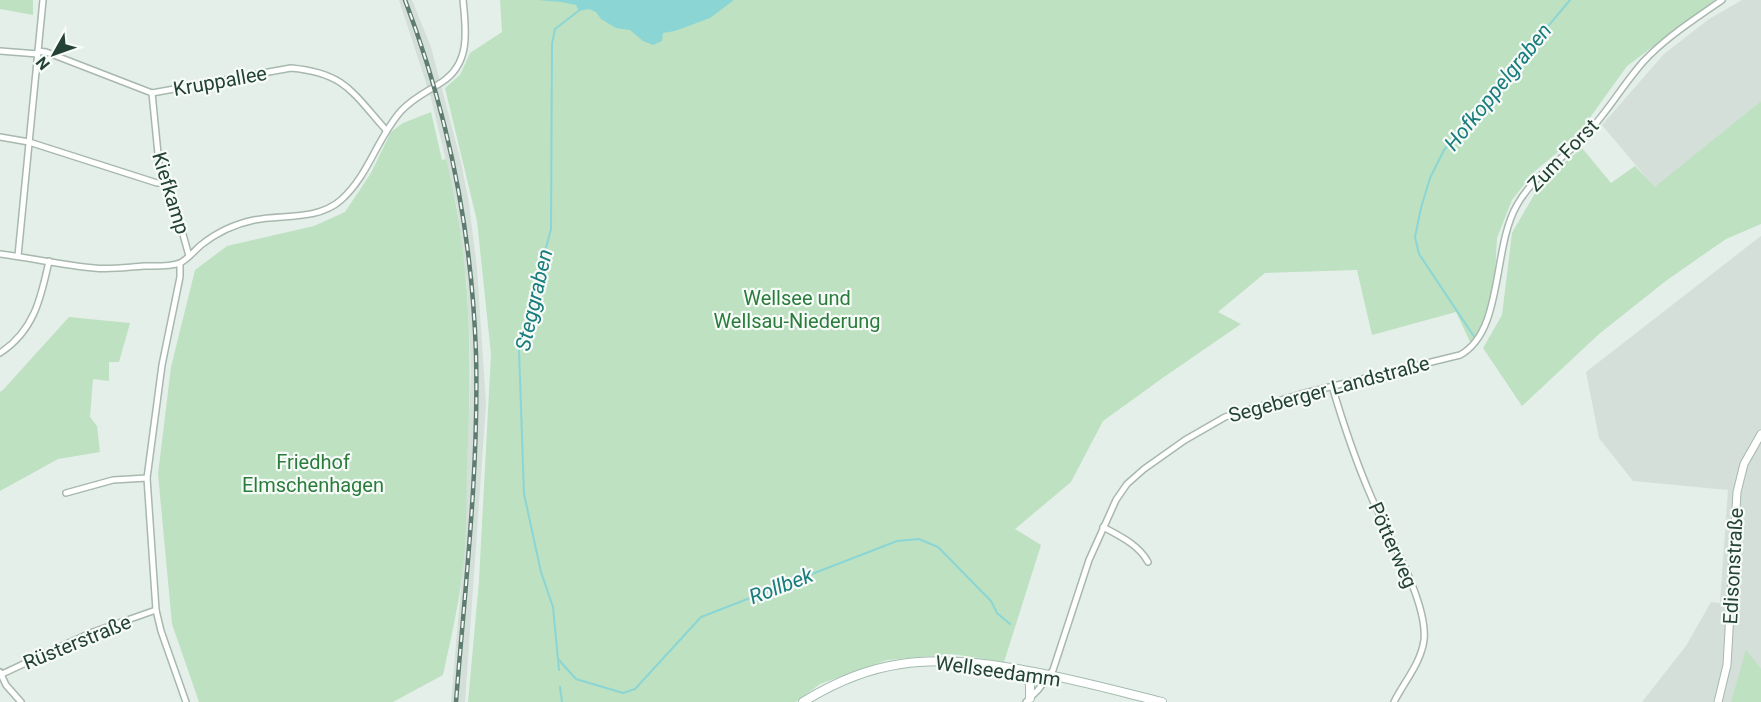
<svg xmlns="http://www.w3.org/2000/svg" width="1761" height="702" viewBox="0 0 1761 702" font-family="Roboto,sans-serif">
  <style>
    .built { fill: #d3dfd8 }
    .green { fill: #bde1c1 }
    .water { fill: #8bd6d5 }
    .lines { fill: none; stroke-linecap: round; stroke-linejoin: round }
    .stream { stroke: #8bd6d5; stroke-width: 2 }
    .minor-casing { stroke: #a7b8af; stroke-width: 8 }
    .tertiary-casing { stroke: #a7b8af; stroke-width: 9 }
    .secondary-casing { stroke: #a3bbaf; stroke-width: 10 }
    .minor { stroke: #fff; stroke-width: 5 }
    .tertiary { stroke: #fff; stroke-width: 7 }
    .secondary { stroke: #fff; stroke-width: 8 }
    .rail-casing { stroke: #5e7d70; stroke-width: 4.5 }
    .rail { stroke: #f6fbf8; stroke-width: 2; stroke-dasharray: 7; stroke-linecap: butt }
    .labels { text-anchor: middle; stroke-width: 4.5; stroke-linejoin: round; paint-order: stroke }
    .street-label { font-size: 20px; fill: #234235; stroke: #f6fbf8 }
    .park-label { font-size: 20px; fill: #2a7c3c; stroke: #f6fbf8 }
    .water-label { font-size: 21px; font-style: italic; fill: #197c7d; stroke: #f6fbf8 }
  </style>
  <rect width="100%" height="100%" fill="#e5efe9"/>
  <g class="built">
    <polygon points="399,0 412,0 431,47 461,162 469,204 477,268 486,404 465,702 451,702 462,575 471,372 467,285 457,207 447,165 431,98"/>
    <polygon points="1742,0 1761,0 1761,101 1655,188 1602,125 1664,54 1709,19"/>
    <polygon points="1761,236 1761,702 1642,702 1686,646 1711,602 1720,603 1728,490 1633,481 1599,438 1586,372"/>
  </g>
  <g class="green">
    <polygon points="0,0 33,0 33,15 0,9"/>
    <polygon points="500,0 1715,0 1627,66 1576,137 1535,171 1512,200 1497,238 1493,310 1472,346 1456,312 1372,335 1357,270 1265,273 1218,312 1241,324 1164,377 1103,421 1071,482 1015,529 1041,545 1004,662 952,654 887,660 820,684 796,702 468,702 479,581 491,354 477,221 445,88 460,75 470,53 502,32"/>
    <polygon points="1761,101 1761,224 1726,239 1667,280 1599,334 1522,406 1483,348 1502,315 1512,233 1541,183 1582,148 1611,183 1635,166 1655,187"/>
    <path d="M431,112L442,160L446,159C472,262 472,361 467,467C466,503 467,540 462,576C458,609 450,642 443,675L393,702H199L172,624L158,474L171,367L195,270L227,246L314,226L345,212L371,173L391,132L403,123Z"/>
    <polygon points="69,317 130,323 119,362 109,362 109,381 93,379 90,417 97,426 100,452 58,459 0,491 0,392 3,390"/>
    <polygon points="1746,650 1761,669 1761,702 1731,702"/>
  </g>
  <polygon class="water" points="538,0 734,0 710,18 675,31 663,33 662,41 653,45 643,41 630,30 616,28 601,19 596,12 589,9 579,11 576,5 561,2"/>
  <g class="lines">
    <g class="stream">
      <polyline points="1475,338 1419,254 1415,237 1421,208 1430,178 1444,150 1570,0"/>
      <polyline points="558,659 576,679 623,693 635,689 701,617 897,541 919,539 938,547 991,601 997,613 1010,624"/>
      <polyline points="559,670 553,607 541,572 524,494 519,350 551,229 552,44 555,29 581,9"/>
      <polyline points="560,687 562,702"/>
    </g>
    <g class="minor-casing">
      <g id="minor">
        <polyline points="0,51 38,54"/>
        <path d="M38,51L46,52L152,93L291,68C345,73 352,92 386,130"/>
        <polyline points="152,93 159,164 179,220 189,256"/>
        <polyline points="0,137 29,142 157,183 164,183"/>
        <path d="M0,254C31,258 63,265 94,268C110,270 128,267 144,266C155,266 169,267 180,263C188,259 194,251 201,245C216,233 235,224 254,220C282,214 317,221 341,200C369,175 377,138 401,111C414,97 427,92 442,82C471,63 466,30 463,0"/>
        <polyline points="18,256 43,0"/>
        <polyline points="180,263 180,277 162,365 147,478 156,610 161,631 186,702"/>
        <path d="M0,353C34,331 41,298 49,261"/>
        <path d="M1332,386C1343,423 1355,459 1370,494C1386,532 1428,601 1424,640C1421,663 1404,682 1394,702"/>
        <polyline points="66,493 113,480 147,478"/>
        <path d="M1103,527C1120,536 1139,545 1148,562"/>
        <polyline points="0,672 6,685 21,702"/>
        <polyline points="0,675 90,633 156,610"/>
        <path d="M1026,702L1038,690L1053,670L1089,560L1116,500L1127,484L1144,469L1185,440L1225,417L1301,394L1460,355C1504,331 1492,248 1517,205C1534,175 1557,164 1580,141C1604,118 1621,87 1643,62C1666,37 1695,19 1722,0"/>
      </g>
    </g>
    <g class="tertiary-casing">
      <polyline id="tertiary" points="1718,702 1727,665 1737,492 1744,464 1761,434"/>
    </g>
    <g class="secondary-casing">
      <g id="secondary">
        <polyline points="1019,671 1030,683 1030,698"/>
        <path d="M803,702C832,684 866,669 901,664C979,652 1085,683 1162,702"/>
      </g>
    </g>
    <use href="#minor" class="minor"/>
    <use href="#tertiary" class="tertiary"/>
    <use href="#secondary" class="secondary"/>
    <g class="rail-casing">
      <path id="rail" d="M405,0C448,113 472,233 476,354C479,470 465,587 456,702"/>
    </g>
    <use href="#rail" class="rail"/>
  </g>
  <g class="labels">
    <g class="street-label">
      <text transform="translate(220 81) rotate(-10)" y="7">Kruppallee</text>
      <text transform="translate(1563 155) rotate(-46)" y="7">Zum Forst</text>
      <text transform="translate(171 193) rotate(73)" y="7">Kiefkamp</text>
      <text transform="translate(1329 389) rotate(-15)" y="7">Segeberger Landstraße</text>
      <text transform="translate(1393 545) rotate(66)" y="7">Pötterweg</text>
      <text transform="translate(1733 566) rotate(-87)" y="7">Edisonstraße</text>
      <text transform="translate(77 642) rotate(-22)" y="7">Rüsterstraße</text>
      <text transform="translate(998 671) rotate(8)" y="7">Wellseedamm</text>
    </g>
    <g class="park-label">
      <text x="797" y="305">Wellsee und<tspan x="797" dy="23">Wellsau-Niederung</tspan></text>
      <text x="313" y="469">Friedhof<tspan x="313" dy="23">Elmschenhagen</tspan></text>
    </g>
    <g class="water-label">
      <text transform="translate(1498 87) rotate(-51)" y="7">Hofkoppelgraben</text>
      <text transform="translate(534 300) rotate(-77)" y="7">Steggraben</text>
      <text transform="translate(781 586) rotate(-21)" y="7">Rollbek</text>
    </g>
  </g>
  <g transform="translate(54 54) rotate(230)" stroke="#f6fbf8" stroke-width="4.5" paint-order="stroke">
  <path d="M0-4.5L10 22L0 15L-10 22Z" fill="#234235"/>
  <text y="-9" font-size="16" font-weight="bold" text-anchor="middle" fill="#234235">N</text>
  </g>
</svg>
